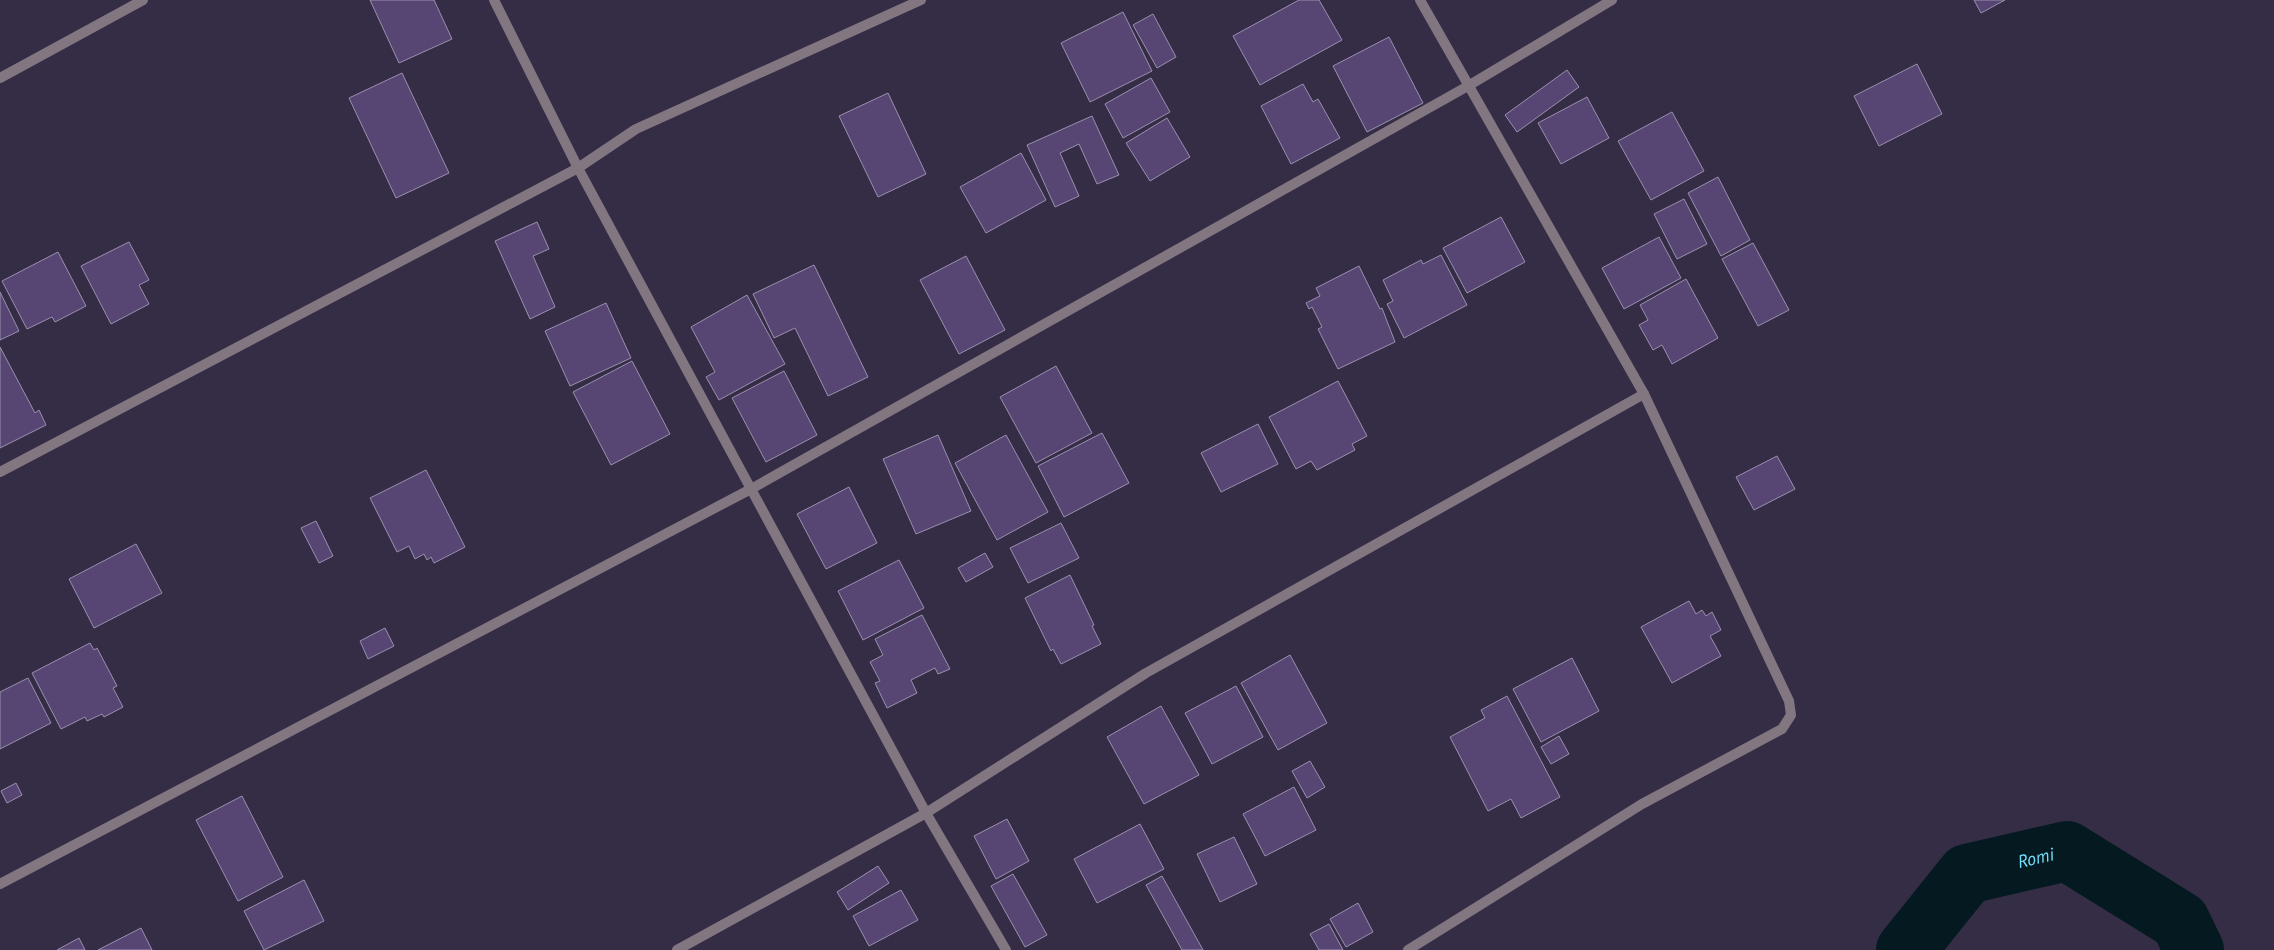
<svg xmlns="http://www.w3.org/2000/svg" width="2274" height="950" viewBox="0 0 2274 950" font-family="'PT Sans',sans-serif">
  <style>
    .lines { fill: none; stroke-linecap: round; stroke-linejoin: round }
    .river { stroke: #041a20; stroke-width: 60 }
    .building { fill: #574674; stroke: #9a90ae }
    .street { stroke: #827781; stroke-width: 10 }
    .labels { text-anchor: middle; stroke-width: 4; stroke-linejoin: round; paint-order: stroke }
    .water-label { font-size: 18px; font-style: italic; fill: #73defc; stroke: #2b233a }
  </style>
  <rect width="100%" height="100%" fill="#352d45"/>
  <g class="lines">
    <path class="river" id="s1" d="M1906,950L1967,874L2067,851L2180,921L2194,950"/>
  </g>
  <g class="building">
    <polygon points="370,0 434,0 452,39 399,63"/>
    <polygon points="1299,0 1319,0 1342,40 1260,85 1233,36"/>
    <polygon points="1974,0 2005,0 1981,13"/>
    <polygon points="1123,12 1152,71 1090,102 1061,43"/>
    <polygon points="1153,14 1176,57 1157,68 1133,25"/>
    <polygon points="1389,37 1423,103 1367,132 1333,66"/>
    <polygon points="1917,64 1942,114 1879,146 1854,96"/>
    <polygon points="1567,70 1579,87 1517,132 1505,115"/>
    <polygon points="402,73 449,173 396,198 349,98"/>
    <polygon points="1151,78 1170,112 1123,138 1105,104"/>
    <polygon points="1303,84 1313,102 1318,99 1340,138 1291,164 1261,106"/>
    <polygon points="888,93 926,174 878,197 839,116"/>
    <polygon points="1587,97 1609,138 1561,164 1538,123"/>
    <polygon points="1672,112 1704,171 1651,200 1618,141"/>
    <polygon points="1092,116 1119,175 1097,184 1079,144 1060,153 1079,196 1055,207 1027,145"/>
    <polygon points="1167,118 1190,157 1150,181 1126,143"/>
    <polygon points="1021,153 1046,200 986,233 960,187"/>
    <polygon points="1718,177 1750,240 1721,256 1688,193"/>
    <polygon points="1684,199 1707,244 1677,259 1654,214"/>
    <polygon points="1501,217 1525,262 1467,293 1443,248"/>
    <polygon points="537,222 549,249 533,256 555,307 530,319 495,241"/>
    <polygon points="1659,237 1681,278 1624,309 1602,268"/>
    <polygon points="129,242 149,280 139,285 149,304 111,324 81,266"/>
    <polygon points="1753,243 1789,310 1758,326 1722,259"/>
    <polygon points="58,252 86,306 55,322 52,317 27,329 2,281"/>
    <polygon points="1441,255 1467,305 1404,338 1387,304 1393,301 1383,280 1421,260 1423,264"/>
    <polygon points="966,256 1005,330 959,354 920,280"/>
    <polygon points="814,265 868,377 828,396 795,328 774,338 753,294"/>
    <polygon points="1359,266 1380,309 1382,308 1395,342 1338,369 1318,329 1322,327 1312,307 1309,309 1306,303 1320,296 1316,288"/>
    <polygon points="1686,279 1718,338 1672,364 1662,345 1653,350 1639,325 1648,320 1640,305"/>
    <polygon points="0,292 19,331 0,340"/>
    <polygon points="747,295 785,364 719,400 706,377 715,372 691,327"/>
    <polygon points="606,303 631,358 570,386 545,331"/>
    <polygon points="0,347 35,413 39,410 46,425 0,448"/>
    <polygon points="632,361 670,434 611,465 573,392"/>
    <polygon points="1056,366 1092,433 1036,463 1000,397"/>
    <polygon points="784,371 817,435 766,462 732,398"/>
    <polygon points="1338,381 1367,436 1352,444 1355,450 1317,470 1311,461 1296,469 1269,417"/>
    <polygon points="1258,424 1278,464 1221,492 1201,453"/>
    <polygon points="1102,433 1129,483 1064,517 1038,466"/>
    <polygon points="938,435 971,511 916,534 883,459"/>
    <polygon points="1006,435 1048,512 997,540 955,463"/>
    <polygon points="1777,456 1795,489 1754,510 1736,477"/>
    <polygon points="426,470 465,547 434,563 431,557 427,560 424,554 415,559 409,546 397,552 370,498"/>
    <polygon points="849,487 877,543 826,569 797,514"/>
    <polygon points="316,521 333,556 319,563 301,528"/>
    <polygon points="1061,523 1079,558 1028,583 1010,548"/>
    <polygon points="136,544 162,593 94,628 69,579"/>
    <polygon points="985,553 993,567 966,582 958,568"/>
    <polygon points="899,560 924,608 863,640 838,591"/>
    <polygon points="1070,575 1094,625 1092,626 1101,644 1061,664 1053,649 1051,651 1025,598"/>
    <polygon points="1689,601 1696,614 1702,610 1706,616 1712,612 1721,630 1710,636 1721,656 1672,683 1641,627"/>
    <polygon points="922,615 950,669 938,674 935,668 911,680 917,693 887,708 875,683 880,681 870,662 883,655 875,639"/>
    <polygon points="385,628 394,646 368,659 360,641"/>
    <polygon points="90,643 94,650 97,648 117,686 113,688 123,707 104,717 102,714 87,721 85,717 61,729 32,673"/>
    <polygon points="1290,655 1327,723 1278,750 1241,683"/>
    <polygon points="1572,658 1599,711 1541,742 1513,689"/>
    <polygon points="28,678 51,723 0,749 0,692"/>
    <polygon points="1236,686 1263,737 1212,764 1185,713"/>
    <polygon points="1507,696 1560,797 1521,818 1511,799 1488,811 1450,737 1485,718 1481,710"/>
    <polygon points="1161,706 1199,775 1144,804 1107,737"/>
    <polygon points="1559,736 1569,754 1551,764 1541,747"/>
    <polygon points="1310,761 1325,787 1307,798 1292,771"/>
    <polygon points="16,783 22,795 7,803 1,791"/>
    <polygon points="1294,787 1316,830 1265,856 1243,814"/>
    <polygon points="242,796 283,877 238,901 196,820"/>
    <polygon points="1007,819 1029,861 996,879 974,836"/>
    <polygon points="1140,824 1164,869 1097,903 1074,859"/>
    <polygon points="1234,837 1257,884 1220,902 1197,854"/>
    <polygon points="878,866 889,883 848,910 837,892"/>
    <polygon points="1013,874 1047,935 1025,947 991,886"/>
    <polygon points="1162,876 1203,950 1182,950 1146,885"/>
    <polygon points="304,880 324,921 264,950 244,911"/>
    <polygon points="901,890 918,920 869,946 853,916"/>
    <polygon points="1358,903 1373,932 1346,947 1330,919"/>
    <polygon points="1329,924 1343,950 1319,950 1310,934"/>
    <polygon points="141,928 152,950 98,950"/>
    <polygon points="79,938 85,950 57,950"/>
  </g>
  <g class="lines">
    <g class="street">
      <polyline points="494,0 578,168 751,489 926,813 1006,950"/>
      <polyline points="0,78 143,0"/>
      <polyline points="0,472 578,168 636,129 921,0"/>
      <polyline points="0,884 751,489 1468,86 1612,0"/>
      <polyline points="677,950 926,813 1146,673 1644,394"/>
      <polyline points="1408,950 1642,804 1782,729 1791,715 1789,701 1644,394 1420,0"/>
    </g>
  </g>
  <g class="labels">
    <g class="water-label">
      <text dy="6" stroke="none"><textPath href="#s1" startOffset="168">Romi</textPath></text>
    </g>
  </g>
</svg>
